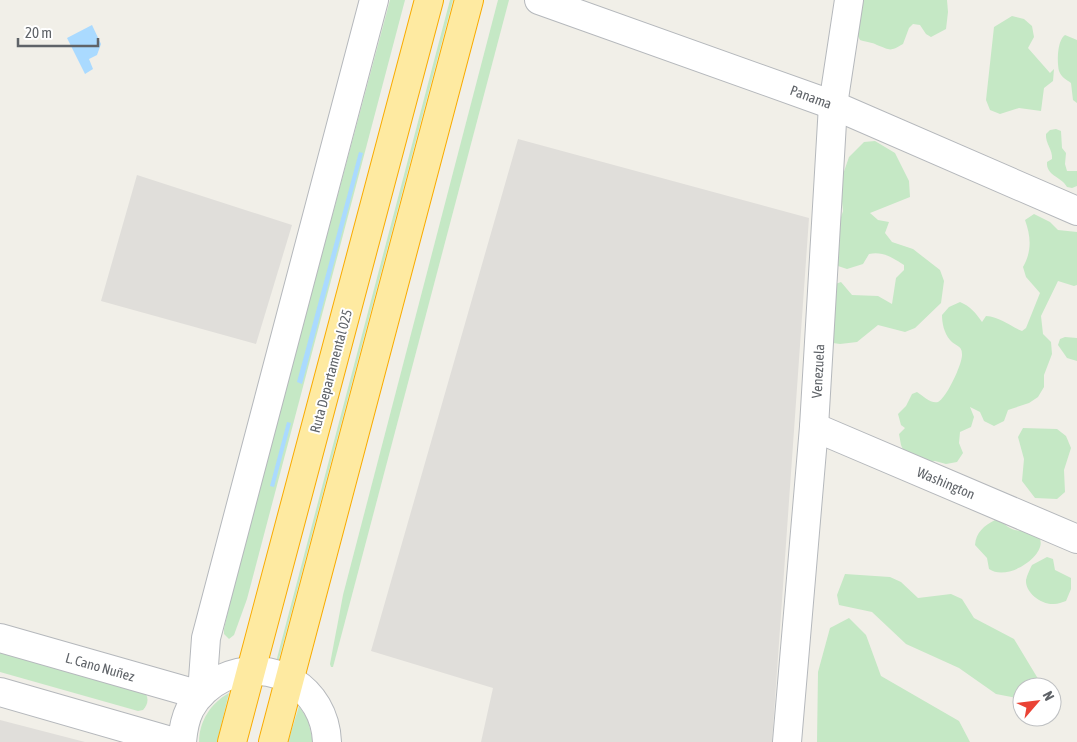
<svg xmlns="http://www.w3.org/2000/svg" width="1077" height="742" viewBox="0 0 1077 742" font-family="'Asap Condensed',sans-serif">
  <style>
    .industrial { fill: #e0deda }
    .green { fill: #c5e8c5 }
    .water { fill: #aadaff }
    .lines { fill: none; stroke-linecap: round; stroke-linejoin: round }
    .minor-casing { stroke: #b5b8bc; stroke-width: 30 }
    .trunk-casing { stroke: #f9ab00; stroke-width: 30 }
    .minor { stroke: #fff; stroke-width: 28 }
    .trunk { stroke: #feeaa1; stroke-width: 28 }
    .labels { text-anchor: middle; stroke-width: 4; stroke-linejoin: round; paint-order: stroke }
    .street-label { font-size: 14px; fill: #5f6368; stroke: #fff }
  </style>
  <rect width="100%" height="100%" fill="#f1efe8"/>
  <g class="industrial">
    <polygon points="518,139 809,218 772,742 481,742 493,688 371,651"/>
    <polygon points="137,175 292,225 256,344 101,301"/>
    <polygon points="0,720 85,742 0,742"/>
  </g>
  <g class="green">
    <polygon points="390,0 405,0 247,599 234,635 229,639 224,634 224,629 237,572"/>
    <polygon points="450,0 453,0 278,663 276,662"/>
    <polygon points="498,0 509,0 333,667 331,667 330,664 343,595"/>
    <path d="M856,0H947L948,12L946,29L931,37L926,34L920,25L913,24L909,28L903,44C889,52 891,50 877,45C872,42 866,42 860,40L855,30Z"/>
    <polygon points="1012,16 1024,19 1032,26 1034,37 1028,48 1050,73 1054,69 1053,81 1044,88 1041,111 1019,108 1000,114 990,110 986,100 994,27"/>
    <path d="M1065,35L1077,40V103L1073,100L1071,83C1067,80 1061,77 1059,71C1057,61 1057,41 1065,35Z"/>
    <path d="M1056,129L1061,131L1062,148L1066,153L1065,164L1067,171H1077V186L1072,188L1067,187C1061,176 1046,176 1047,162L1052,159C1053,150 1045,143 1046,134L1050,130Z"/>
    <path d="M875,141L895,153L909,181L910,197L870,213L878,220L889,222L885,233L892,242L913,249L940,270L944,281L941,303L915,328L905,332L878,325L857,342L840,344L812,340L813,292L841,282L852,295L878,296L892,304L896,278L904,270V265C893,258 883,251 869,254L863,264L847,269L832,264L831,248L843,211L840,183L849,157L864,142Z"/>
    <path d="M1034,214L1050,222L1058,230L1077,232V285L1074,286L1058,281L1041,316L1043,334L1051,342L1052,354L1044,375V387L1038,397L1029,403L1008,410L1004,421L994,426L984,421L980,412L970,407L974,417L971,427L960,432L959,443L963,453L957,462L946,464L935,461L924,464L905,454L901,445L899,434L905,428L901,425L898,414L906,406L912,394L917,392C923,396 931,404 938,402C946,399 963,363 962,354C962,345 955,346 950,340C944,333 942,323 942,315L949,307L960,302C970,306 976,313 982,322L986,316C1000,317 1010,326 1022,331L1026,328L1040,293L1026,277L1023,267C1032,251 1031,237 1025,220Z"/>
    <polygon points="1065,337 1077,338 1077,361 1067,358 1058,345 1060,339"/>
    <polygon points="1023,428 1057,429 1066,436 1071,448 1064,470 1065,492 1057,499 1035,498 1022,481 1024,459 1018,437"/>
    <path d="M995,520C1003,521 1005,526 1012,529C1018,532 1029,529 1035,533C1057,548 1010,584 989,569L987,558L975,545C976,532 984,526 995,520Z"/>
    <path d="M1047,557L1053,559L1055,570L1071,578V589L1066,601C1062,602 1058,604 1054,604C1042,605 1025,593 1026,580C1027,575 1030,569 1032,565Z"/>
    <polygon points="845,574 890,577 901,582 918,598 951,594 962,599 974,618 1014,639 1043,687 1022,687 1022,699 996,694 959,668 906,644 872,612 839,605 837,595"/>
    <polygon points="849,618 866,635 881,676 959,721 970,742 817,742 818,672 830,628"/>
    <path d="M0,650L143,690C149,697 149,703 143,710L138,711L0,672Z"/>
    <path d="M229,693L217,742H199C199,721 211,703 229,693Z"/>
    <polygon points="299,706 308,720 313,742 288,742"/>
  </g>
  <g class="water">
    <polygon points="92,25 101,44 97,55 89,59 93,69 85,74 67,38"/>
    <polygon points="359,152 363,153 302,384 297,382"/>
    <polygon points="287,422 291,423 274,487 270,486"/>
  </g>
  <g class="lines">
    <g class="minor-casing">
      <g id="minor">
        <polyline points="539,0 833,105 1077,211"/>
        <polyline points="814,427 1077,539"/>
        <polyline points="0,638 200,695"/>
        <polyline points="0,692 174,742"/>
        <polyline points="202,693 206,638 374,0"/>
        <path d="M182,742C183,730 185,719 190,709C197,696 210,684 223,678C272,656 325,688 327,742"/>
        <polyline points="787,742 814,427 833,105 849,0"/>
      </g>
    </g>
    <g class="trunk-casing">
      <g id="trunk">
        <polyline points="232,742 429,0"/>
        <polyline points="273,742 469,0"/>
      </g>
    </g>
    <use href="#minor" class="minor"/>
    <use href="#trunk" class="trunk"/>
  </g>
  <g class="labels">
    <g class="street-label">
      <text transform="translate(811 97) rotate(20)" y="5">Panama</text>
      <text transform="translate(331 371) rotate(-75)" y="5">Ruta Departamental 025</text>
      <text transform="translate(818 371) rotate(-87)" y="5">Venezuela</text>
      <text transform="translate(946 483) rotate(23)" y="5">Washington</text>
      <text transform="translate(100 667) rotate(16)" y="5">L. Cano Nuñez</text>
    </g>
  </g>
  <g transform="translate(1037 702) rotate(62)"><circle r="24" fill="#ffffff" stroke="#bfc1c3"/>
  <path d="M0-4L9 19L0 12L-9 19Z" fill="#ea4335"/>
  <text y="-8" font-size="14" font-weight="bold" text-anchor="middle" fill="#5f6368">N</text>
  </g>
  <path d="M18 38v8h80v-8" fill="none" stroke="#5f6368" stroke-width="2.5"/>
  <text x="25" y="38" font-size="15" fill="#5f6368" stroke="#ffffff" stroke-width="4" paint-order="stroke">20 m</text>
</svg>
